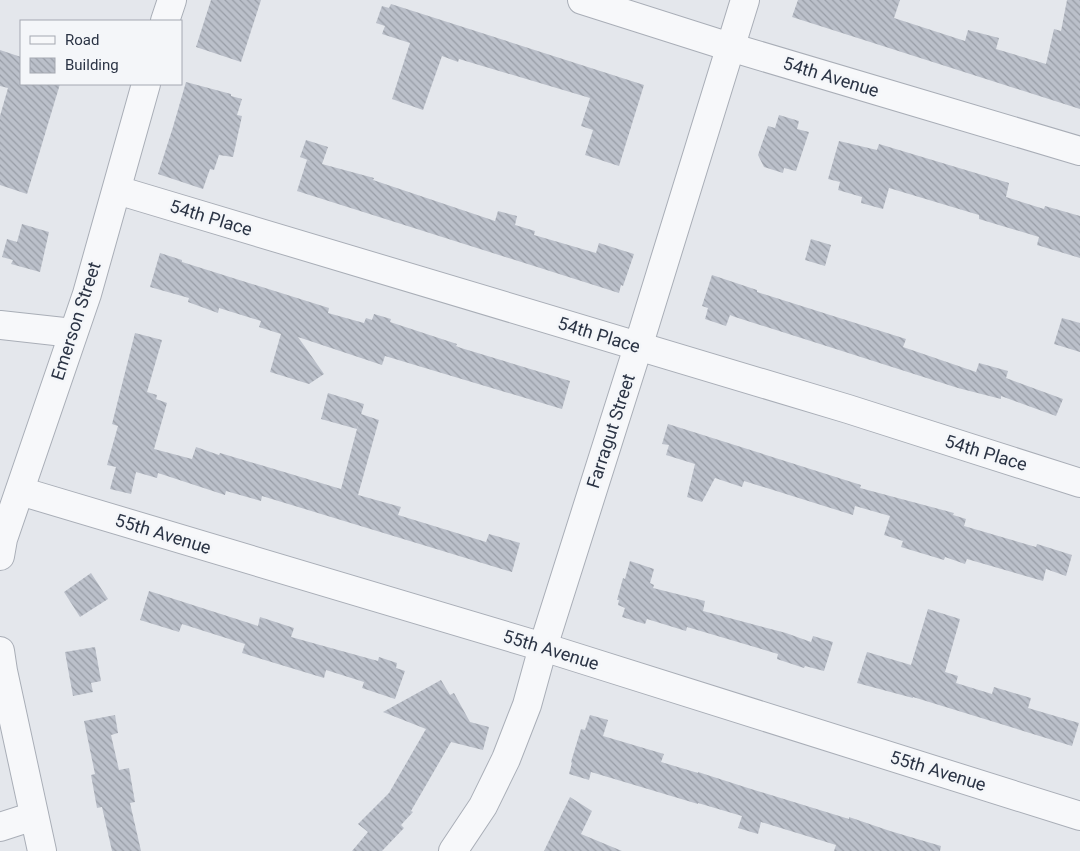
<svg xmlns="http://www.w3.org/2000/svg" width="1080" height="851" viewBox="0 0 1080 851" font-family="Roboto,sans-serif">
  <style>
    .building { fill: url(#building-back-hatch) }
    .lines { fill: none; stroke-linecap: round; stroke-linejoin: round }
    .minor-casing { stroke: #a9aeb7; stroke-width: 30 }
    .tertiary-casing { stroke: #a9aeb7; stroke-width: 30 }
    .minor { stroke: #f7f8fa; stroke-width: 28 }
    .tertiary { stroke: #f7f8fa; stroke-width: 28 }
    .labels { text-anchor: middle; stroke-width: 5; stroke-linejoin: round; paint-order: stroke }
    .street-label { font-size: 18px; fill: #2b3445; stroke: #f4f6f9 }
  </style>
  <defs>
    <pattern id="building-back-hatch" width="6" height="6" patternUnits="userSpaceOnUse" patternTransform="scale(1.25)"><rect width="6" height="6" fill="#bbc0ca"/><path d="M-1 5l2 2M0 0l6 6M5-1l2 2" fill="none" stroke="#989da6"/></pattern>
  </defs>
  <rect width="100%" height="100%" fill="#e4e7ec"/>
  <g class="building">
    <polygon points="211,0 261,0 241,62 196,47"/>
    <polygon points="798,0 900,0 894,18 965,41 968,30 999,38 996,49 1046,64 1054,29 1061,31 1067,0 1080,0 1080,109 792,17"/>
    <polygon points="391,4 644,85 619,166 585,155 593,130 581,126 590,98 459,59 458,62 442,56 423,110 392,99 410,43 382,34 385,26 376,23 382,6 389,8"/>
    <polygon points="0,50 21,57 21,84 60,84 27,194 0,185 0,116 8,88 0,86"/>
    <polygon points="186,82 231,94 231,96 242,99 237,115 242,116 233,157 219,155 214,170 210,169 203,189 158,174 173,127"/>
    <polygon points="779,115 799,121 797,129 809,132 796,171 784,168 783,173 764,167 758,155 768,126 775,128"/>
    <polygon points="306,140 328,147 322,164 374,178 373,180 495,221 498,211 517,216 515,225 535,231 534,235 596,253 599,243 634,254 623,286 621,285 619,293 297,191 307,160 313,162 300,157"/>
    <polygon points="839,141 877,150 879,144 1009,183 1006,197 1044,209 1045,206 1080,216 1080,258 1037,245 1039,237 979,219 979,215 889,188 883,209 861,203 862,197 838,190 840,182 828,179"/>
    <polygon points="22,224 49,232 40,272 11,264 13,260 2,257 7,239 17,242"/>
    <polygon points="811,239 831,245 825,266 805,260"/>
    <polygon points="160,253 182,260 182,262 329,308 328,313 364,323 366,318 372,320 374,314 391,319 390,322 457,344 456,346 461,348 570,381 562,409 385,356 382,365 298,337 324,374 309,384 270,372 281,334 259,327 261,321 219,308 218,313 188,302 189,298 150,287"/>
    <polygon points="712,275 757,290 757,292 906,339 903,347 976,372 979,363 1008,371 1006,378 1063,399 1056,416 1001,396 1001,399 958,388 735,317 730,315 726,326 705,319 708,308 702,306"/>
    <polygon points="1062,318 1080,323 1080,352 1054,344"/>
    <polygon points="135,333 162,340 147,392 157,395 156,399 167,403 154,449 192,459 196,447 219,455 220,453 341,489 361,414 379,420 358,495 401,507 398,515 486,542 489,534 520,543 512,572 262,496 261,501 226,491 225,495 158,473 157,478 136,472 131,494 110,489 116,467 107,465 118,426 112,424"/>
    <polygon points="328,393 364,404 357,429 321,419"/>
    <polygon points="668,424 861,485 860,488 954,513 953,515 966,519 964,526 1036,547 1037,544 1072,555 1066,576 1046,569 1043,581 967,559 965,564 945,557 944,560 901,547 903,541 884,535 890,516 855,506 853,515 744,481 742,487 715,478 702,502 687,497 695,464 666,455 669,445 662,444"/>
    <polygon points="630,561 654,569 650,583 654,585 653,588 705,601 703,611 786,633 811,642 813,636 833,642 824,671 805,666 804,668 777,659 778,654 687,627 686,631 647,619 645,624 622,617 625,608 618,605 619,600 617,600 623,578 625,579"/>
    <polygon points="91,573 108,599 80,617 64,592"/>
    <polygon points="149,591 258,626 260,617 294,628 291,637 378,661 379,657 397,663 396,668 405,671 395,699 362,688 364,682 326,670 324,678 242,653 245,644 182,624 179,632 140,620"/>
    <polygon points="928,609 960,619 945,672 958,676 956,683 992,694 994,687 1031,698 1028,708 1079,723 1072,746 913,697 913,698 857,683 867,652 911,665"/>
    <polygon points="95,647 101,681 91,683 93,692 73,696 65,652"/>
    <polygon points="441,680 450,695 454,693 470,722 489,727 483,750 451,742 411,811 413,812 401,825 404,828 382,851 352,851 368,832 358,824 389,793 426,729 383,712"/>
    <polygon points="115,715 118,733 111,735 119,770 129,768 135,802 130,803 141,851 112,851 102,807 97,808 91,775 95,774 84,721"/>
    <polygon points="590,715 608,720 603,736 664,754 661,762 698,773 698,772 751,789 849,819 849,817 890,831 941,846 940,851 834,851 836,845 761,822 758,834 738,828 742,816 698,803 698,804 591,772 589,780 569,774 572,763 571,762 581,729 585,730"/>
    <polygon points="570,797 592,811 581,834 622,851 544,851"/>
  </g>
  <g class="lines">
    <g class="minor-casing">
      <g id="minor">
        <polyline points="582,0 730,47 1080,151"/>
        <polyline points="117,190 848,409 1080,483"/>
        <polyline points="0,325 73,333"/>
        <polyline points="20,491 543,647 1080,816"/>
        <polyline points="0,827 34,816"/>
        <polyline points="453,851 483,806 506,759 527,705 543,647 638,347 745,0"/>
      </g>
    </g>
    <g class="tertiary-casing">
      <g id="tertiary">
        <polyline points="165,21 172,0"/>
        <polyline points="0,556 3,539 87,294 146,84"/>
        <polyline points="0,651 3,671 42,851"/>
      </g>
    </g>
    <use href="#minor" class="minor"/>
    <use href="#tertiary" class="tertiary"/>
  </g>
  <g class="labels">
    <g class="street-label">
      <text transform="translate(831 77) rotate(17)" y="6">54th Avenue</text>
      <text transform="translate(211 218) rotate(17)" y="6">54th Place</text>
      <text transform="translate(76 321) rotate(-72)" y="6">Emerson Street</text>
      <text transform="translate(599 335) rotate(17)" y="6">54th Place</text>
      <text transform="translate(611 431) rotate(-72)" y="6">Farragut Street</text>
      <text transform="translate(986 453) rotate(17)" y="6">54th Place</text>
      <text transform="translate(163 534) rotate(17)" y="6">55th Avenue</text>
      <text transform="translate(551 650) rotate(17)" y="6">55th Avenue</text>
      <text transform="translate(938 771) rotate(17)" y="6">55th Avenue</text>
    </g>
  </g>
  <rect x="20" y="20" width="162" height="65" fill="#f4f6f9" stroke="#a4a8b1"/>
  <rect x="30" y="36" width="25" height="8" fill="#f7f8fa" stroke="#a4a8b1"/>
  <text x="65" y="45" font-size="15" fill="#2b3445">Road</text>
  <rect x="30" y="58" width="25" height="15" fill="url(#building-back-hatch)" stroke="#a4a8b1"/>
  <text x="65" y="70" font-size="15" fill="#2b3445">Building</text>
</svg>
